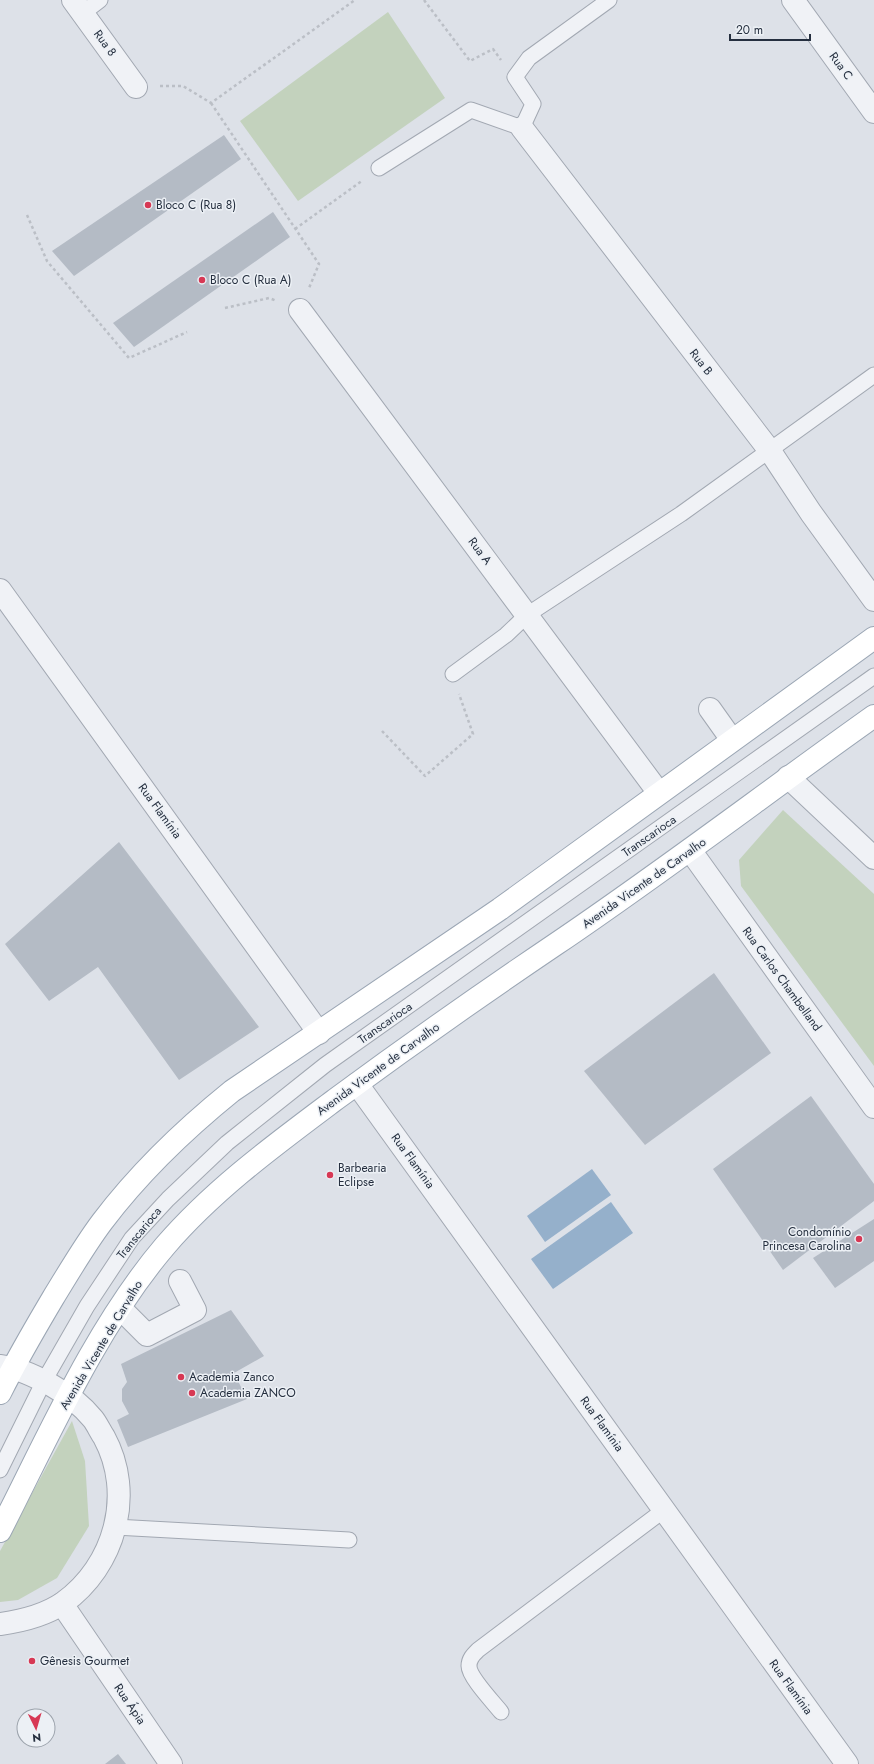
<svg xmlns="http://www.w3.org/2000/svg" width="874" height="1764" viewBox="0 0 874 1764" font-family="Jost,sans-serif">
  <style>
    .green { fill: #c3d2bd }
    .water { fill: #95b0cb }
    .building { fill: #b4bbc5 }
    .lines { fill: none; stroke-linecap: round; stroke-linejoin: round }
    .service-casing { stroke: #a2a8b2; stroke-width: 17 }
    .minor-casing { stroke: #a2a8b2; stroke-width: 24 }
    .tertiary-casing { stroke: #a2a8b2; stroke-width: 24 }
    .primary-casing { stroke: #9ba6b4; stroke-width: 24 }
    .path { stroke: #bbbfc6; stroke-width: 2.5; stroke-dasharray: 3 3; stroke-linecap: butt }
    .service { stroke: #f0f2f6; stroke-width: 15 }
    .minor { stroke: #f0f2f6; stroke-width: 22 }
    .tertiary { stroke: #f0f2f6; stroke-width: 22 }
    .primary { stroke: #fff; stroke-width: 22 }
    .poi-dot { fill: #d73854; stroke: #ecf0f5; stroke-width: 1.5 }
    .labels { text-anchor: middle; stroke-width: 3; stroke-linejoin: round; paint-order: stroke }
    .street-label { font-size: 12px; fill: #252f3f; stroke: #ecf0f5 }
    .poi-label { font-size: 12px; fill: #252f3f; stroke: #ecf0f5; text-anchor: start }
  </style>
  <rect width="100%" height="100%" fill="#dde1e8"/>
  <g class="green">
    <polygon points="388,12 445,98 298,201 240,121"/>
    <polygon points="783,810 874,894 874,1066 741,886 739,860"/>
    <polygon points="72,1421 85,1461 89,1526 57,1578 18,1600 0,1602 0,1551"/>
  </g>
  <g class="water">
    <polygon points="592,1169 611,1195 545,1242 527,1216"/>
    <polygon points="611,1202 633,1233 553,1289 531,1259"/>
  </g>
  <g class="building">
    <polygon points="224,135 241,159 74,276 52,251"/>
    <polygon points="273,212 290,237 134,347 113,323"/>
    <polygon points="119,842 259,1027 179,1080 98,967 49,1001 5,944"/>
    <polygon points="714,973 771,1053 645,1145 584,1071"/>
    <polygon points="811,1096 874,1184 874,1201 783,1270 713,1169"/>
    <polygon points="874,1219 874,1261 835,1288 813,1258"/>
    <polygon points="231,1310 264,1356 234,1373 247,1399 128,1447 117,1420 129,1414 122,1401 122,1389 127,1382 121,1364"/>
    <polygon points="118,1754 126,1764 105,1764"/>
  </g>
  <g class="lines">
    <g class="service-casing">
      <g id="service">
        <polyline points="83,13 100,0"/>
        <polyline points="379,168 471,110 522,128 533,104 515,77 529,58 609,0"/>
        <polyline points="453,674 506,635 527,615 681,514 874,375"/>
        <polyline points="0,1470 44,1381 87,1306 132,1238 168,1199 227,1143 325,1065 874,676"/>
        <polyline points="115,1527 349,1540"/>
        <path d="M501,1712C494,1703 469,1677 469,1666C469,1659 473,1655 478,1650L664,1510"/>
      </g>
    </g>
    <g class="minor-casing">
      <g id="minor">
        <polyline points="73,0 136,87"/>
        <polyline points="793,0 874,112"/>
        <polyline points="522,128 770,451 811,513 874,600"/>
        <polyline points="300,310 659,793"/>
        <polyline points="0,590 319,1033"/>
        <polyline points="710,709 732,740"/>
        <polyline points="788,777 874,858"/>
        <polyline points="690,850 874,1107"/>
        <polyline points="120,1308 147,1335 195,1310 180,1281"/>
        <path d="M0,1366C18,1368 35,1376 51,1385C67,1394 81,1404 93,1419C97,1424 100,1431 104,1437C135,1494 115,1566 63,1603C44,1616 22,1621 0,1624"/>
        <polyline points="62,1604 171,1764"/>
      </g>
    </g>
    <g class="tertiary-casing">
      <polyline id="tertiary" points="357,1084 847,1764"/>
    </g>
    <g class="primary-casing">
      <g id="primary">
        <path d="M0,1393C16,1361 34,1330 53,1298C69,1272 84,1246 102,1222C139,1173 185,1129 232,1091L500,909L874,638"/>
        <path d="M0,1531C48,1437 96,1327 165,1246C214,1189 276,1144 336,1099C408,1046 482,994 556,944C664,871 767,792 874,716"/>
      </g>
    </g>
    <g class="path">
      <polyline points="424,0 470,61 493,49 501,60"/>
      <polyline points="160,86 183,86 211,103 355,0"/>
      <polyline points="211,103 319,264 309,288"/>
      <polyline points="27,215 47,261 129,358 187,332"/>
      <polyline points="295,229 363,180"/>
      <polyline points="225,308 269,298 277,301"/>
      <polyline points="382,731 425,776 473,734 459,694"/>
    </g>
    <use href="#service" class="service"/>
    <use href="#minor" class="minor"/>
    <use href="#tertiary" class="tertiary"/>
    <use href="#primary" class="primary"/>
  </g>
  <g class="poi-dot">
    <circle cx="148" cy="205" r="4"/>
    <circle cx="202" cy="280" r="4"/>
    <circle cx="330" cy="1175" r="4"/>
    <circle cx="859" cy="1239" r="4"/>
    <circle cx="181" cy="1377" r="4"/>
    <circle cx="192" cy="1393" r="4"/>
    <circle cx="32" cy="1661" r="4"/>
  </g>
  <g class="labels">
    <g class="street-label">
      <text transform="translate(105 43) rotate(54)" y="4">Rua 8</text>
      <text transform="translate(841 66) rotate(54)" y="4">Rua C</text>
      <text transform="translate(701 362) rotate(52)" y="4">Rua B</text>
      <text transform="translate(480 551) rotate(53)" y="4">Rua A</text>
      <text transform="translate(160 811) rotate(54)" y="4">Rua Flamínia</text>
      <text transform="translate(649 836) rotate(-35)" y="4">Transcarioca</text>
      <text transform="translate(644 883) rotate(-35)" y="4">Avenida Vicente de Carvalho</text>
      <text transform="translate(782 979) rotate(54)" y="4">Rua Carlos Chambelland</text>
      <text transform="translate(385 1023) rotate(-35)" y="4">Transcarioca</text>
      <text transform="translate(378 1069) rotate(-36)" y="4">Avenida Vicente de Carvalho</text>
      <text transform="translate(413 1161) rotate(54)" y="4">Rua Flamínia</text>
      <text transform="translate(139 1233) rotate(-51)" y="4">Transcarioca</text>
      <text transform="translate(101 1345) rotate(-59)" y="4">Avenida Vicente de Carvalho</text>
      <text transform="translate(602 1424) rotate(54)" y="4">Rua Flamínia</text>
      <text transform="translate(791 1687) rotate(54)" y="4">Rua Flamínia</text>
      <text transform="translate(130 1704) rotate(56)" y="4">Rua Ápia</text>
    </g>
    <g class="poi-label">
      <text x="156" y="209">Bloco C (Rua 8)</text>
      <text x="210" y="284">Bloco C (Rua A)</text>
      <text x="338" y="1172">Barbearia<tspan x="338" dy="14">Eclipse</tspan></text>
      <text x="851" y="1236" text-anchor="end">Condomínio<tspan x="851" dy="14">Princesa Carolina</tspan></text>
      <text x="189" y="1381">Academia Zanco</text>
      <text x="200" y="1397">Academia ZANCO</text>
      <text x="40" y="1665">Gênesis Gourmet</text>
    </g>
  </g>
  <g transform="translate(36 1728) rotate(175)"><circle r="19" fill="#ecf0f5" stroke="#9ca3ac"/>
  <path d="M0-3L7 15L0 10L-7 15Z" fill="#d73854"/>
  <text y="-6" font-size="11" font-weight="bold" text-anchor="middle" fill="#252f3f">N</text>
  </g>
  <path d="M730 34v6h80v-6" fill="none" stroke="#252f3f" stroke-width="2"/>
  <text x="736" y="34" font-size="12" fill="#252f3f" stroke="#ecf0f5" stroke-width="3" paint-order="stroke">20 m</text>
</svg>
